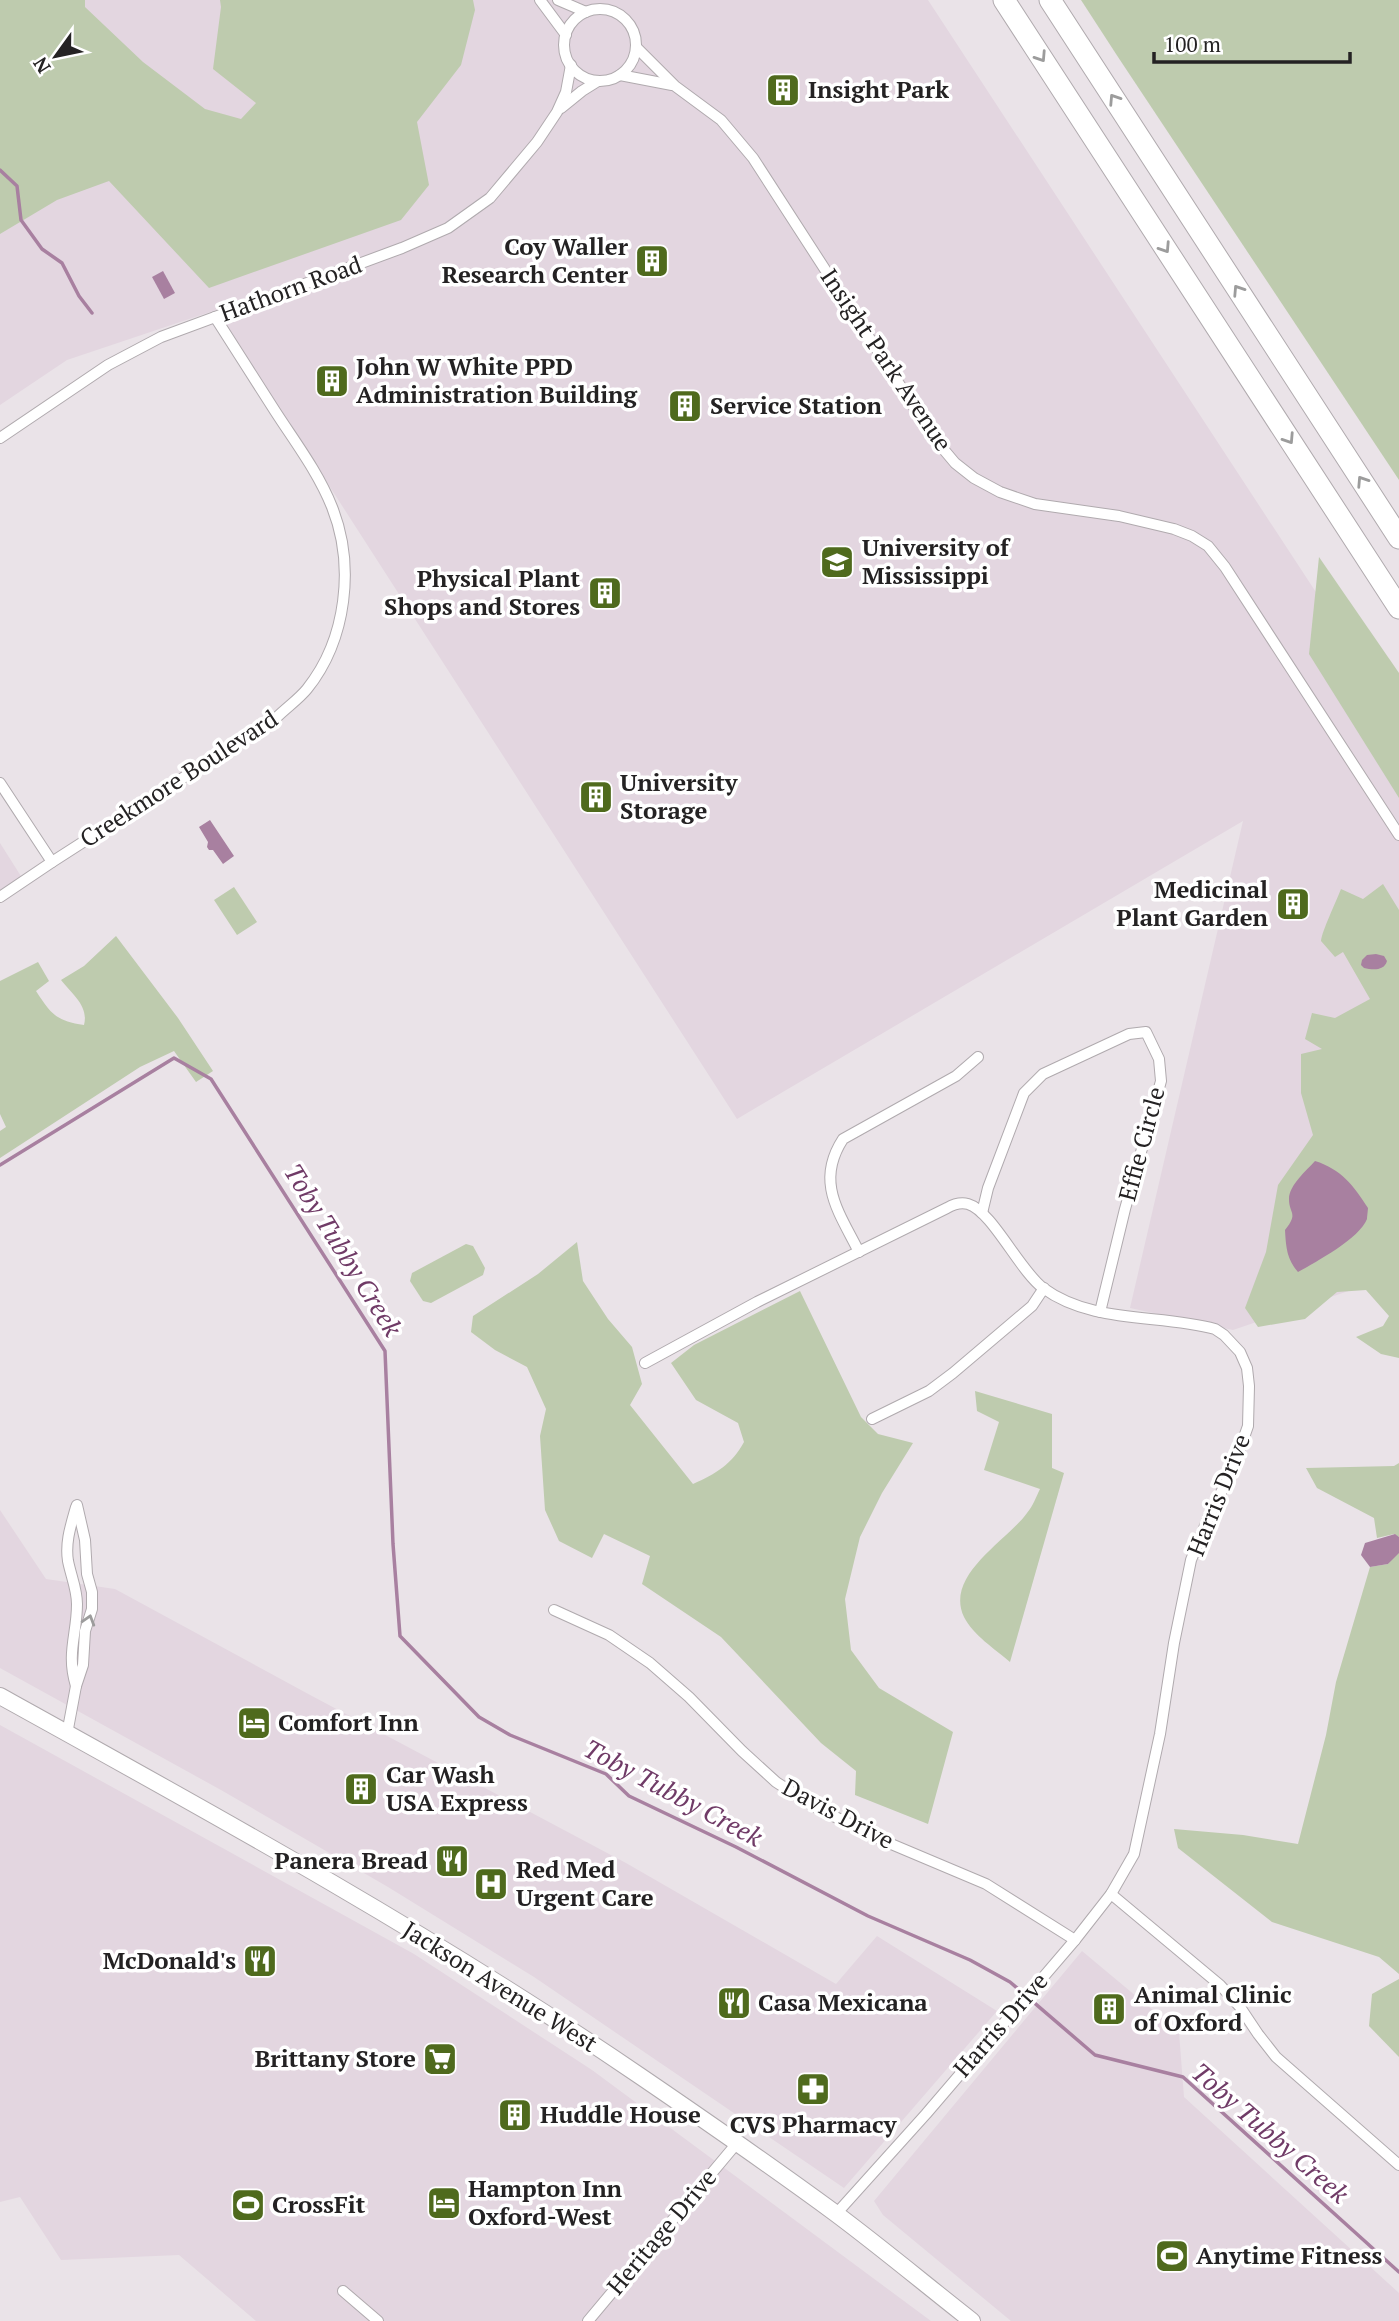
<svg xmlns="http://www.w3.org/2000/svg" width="1399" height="2321" viewBox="0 0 1399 2321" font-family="'PT Serif',serif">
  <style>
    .built { fill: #e3d6e0 }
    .green { fill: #becbae }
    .water { fill: #a880a0 }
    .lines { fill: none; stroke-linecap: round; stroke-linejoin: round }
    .stream { stroke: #a880a0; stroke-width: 3.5 }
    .minor-casing { stroke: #b0aaae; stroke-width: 12 }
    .secondary-casing { stroke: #b0aaae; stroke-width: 18 }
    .motorway-casing { stroke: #b0aaae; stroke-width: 23 }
    .minor { stroke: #fff; stroke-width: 10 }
    .secondary { stroke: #fff; stroke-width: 16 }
    .motorway { stroke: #fff; stroke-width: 21 }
    .oneway { stroke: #9c9c9c }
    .labels { text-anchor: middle; stroke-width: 7; stroke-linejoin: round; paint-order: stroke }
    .poi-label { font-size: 24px; font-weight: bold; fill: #242223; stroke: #fff; text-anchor: start }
    .street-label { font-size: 24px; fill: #242223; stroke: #fff }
    .water-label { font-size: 26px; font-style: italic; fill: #703b67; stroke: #fff }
  </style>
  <rect width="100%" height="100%" fill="#eae3e8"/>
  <g class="built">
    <polygon points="0,0 928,0 1399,719 1399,1274 1233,1330 1130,1308 1243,821 737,1119 216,310 67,360 0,405"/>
    <polygon points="0,843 24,881 0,893"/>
    <polygon points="0,1510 46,1579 115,1589 312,1696 626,1863 836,1984 877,1936 997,2011 844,2188 534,1977 388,1887 221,1790 0,1668"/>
    <polygon points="0,1725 414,1954 592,2070 931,2321 256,2321 179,2255 61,2260 20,2197 0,2202"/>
    <polygon points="1082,1951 1179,2032 1184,2097 1399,2293 1399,2321 1011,2321 883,2215 874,2201"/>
  </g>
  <g class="green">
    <polygon points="0,0 85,0 85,7 143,62 205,109 241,119 256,103 213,69 221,7 220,0 473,0 475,10 461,65 417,122 429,185 401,220 209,288 109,181 57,200 0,234"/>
    <polygon points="1081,0 1399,0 1399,480 1118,57"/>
    <polygon points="1319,557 1399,673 1399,798 1309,654"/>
    <path d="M1383,884L1399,910V1358L1381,1354L1356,1337L1383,1326L1389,1316L1366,1290L1337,1292L1305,1319L1258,1327L1245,1308L1266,1252L1278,1185L1313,1135L1301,1093V1054L1322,1049L1305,1039L1312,1013L1335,1018L1370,999L1343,952L1335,957L1321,941C1322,931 1336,902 1341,889L1363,899Z"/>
    <polygon points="234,887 257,922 237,935 214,900"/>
    <path d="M116,936L178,1018L213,1071L196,1082L174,1051L140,1067L0,1158V1131L6,1127L0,1114V981L38,962L49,981L36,991C51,1014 56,1021 84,1025C89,1006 72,994 61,980L84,966Z"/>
    <path d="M577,1242L583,1281L608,1319L632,1347L642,1384L630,1405L693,1484C716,1474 732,1464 744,1442L738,1423L696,1400L671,1363L694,1345L800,1291L861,1417L878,1434L913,1443L882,1493L860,1537L845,1599L851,1650L879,1688L953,1732L928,1824L855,1795L856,1771L821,1743L721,1637L642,1584L650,1556L604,1534L592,1558L559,1541L545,1510L540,1436L546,1409L527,1367L495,1350L471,1332L473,1316L538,1274Z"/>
    <polygon points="466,1244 473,1246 485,1268 483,1275 431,1303 423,1301 410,1281 412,1273"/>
    <path d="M975,1391L1052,1414V1468L1064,1473L1010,1662C995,1649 973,1635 964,1617C944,1575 1008,1540 1027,1513C1033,1506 1036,1497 1040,1489L984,1470L999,1422L977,1411Z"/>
    <polygon points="1399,1463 1399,1537 1394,1534 1377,1538 1374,1518 1317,1488 1306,1468 1394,1466"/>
    <polygon points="1399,1551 1399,1974 1379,1957 1272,1922 1178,1848 1174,1829 1243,1835 1298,1844 1326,1735 1336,1682 1370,1567 1388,1564"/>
    <polygon points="1399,1979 1399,2057 1369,2026 1372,1994"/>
  </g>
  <g class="water">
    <polygon points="163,271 175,293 164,299 152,277"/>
    <polygon points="210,820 234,856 223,864 213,850 209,850 207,847 208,842 199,827"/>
    <path d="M1376,954L1384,956L1387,961C1384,971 1373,970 1364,968L1361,965L1362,960L1367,955Z"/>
    <path d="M1315,1161C1341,1169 1354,1186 1368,1208C1368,1209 1367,1218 1367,1219C1360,1238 1316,1262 1298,1272C1287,1259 1286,1248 1285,1230C1299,1213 1289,1214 1289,1199C1289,1185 1307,1170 1315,1161Z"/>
    <polygon points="1395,1534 1399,1537 1399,1553 1388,1564 1370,1567 1361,1555 1365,1543"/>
  </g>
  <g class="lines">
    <g class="stream">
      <polyline points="0,170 17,186 21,220 42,249 62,263 79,296 92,313"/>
      <polyline points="0,1165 174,1058 211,1079 385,1351 393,1544 400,1636 479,1717 510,1735 606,1774 629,1796 736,1847 868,1916 970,1960 1010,1982 1095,2055 1183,2077 1399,2272"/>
    </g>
    <g class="minor-casing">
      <g id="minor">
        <polyline points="540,0 566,35"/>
        <polyline points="558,0 586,12"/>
        <circle cx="600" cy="45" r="36"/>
        <polyline points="636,47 675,86 721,120 753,158 934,438 955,463 974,478 1000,492 1035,504 1119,516 1174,529 1192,536 1208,546 1225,567 1399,835"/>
        <polyline points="620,75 672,85"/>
        <polyline points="561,108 582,91 598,81"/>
        <polyline points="0,438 108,365 161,337 402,248 448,228 490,198 537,142 557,112 566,92 571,65"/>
        <polyline points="0,783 52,862"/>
        <path d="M0,897L52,862L276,718C286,708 299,699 307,689C347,639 355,565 332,507C318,472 295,442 275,411C255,380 235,348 215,317"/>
        <polyline points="982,1213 988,1188 1024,1093 1043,1074 1129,1034 1146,1032 1159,1059 1161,1081 1125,1209 1100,1312"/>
        <path d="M859,1252C839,1212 815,1182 843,1139L956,1076L978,1057"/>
        <path d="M645,1363L757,1302L947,1208C954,1204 960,1202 968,1204C992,1211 1019,1270 1043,1288C1092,1324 1159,1314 1215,1329L1224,1335L1240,1352L1247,1368L1249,1386L1248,1426L1232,1471L1209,1516L1191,1560L1174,1643L1160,1734L1134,1854L1111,1894L1075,1940L926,2114L836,2214"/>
        <polyline points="872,1419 929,1391 953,1373 1032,1306 1044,1288"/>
        <polyline points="554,1610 609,1635 650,1663 689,1697 742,1751 776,1782 813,1806 884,1841 986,1884 1075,1940"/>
        <path d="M76,1686C66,1653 77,1635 77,1604C77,1589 71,1576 68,1561C65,1542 71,1525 76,1507"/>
        <polyline points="67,1734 76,1686 83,1665 85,1631 92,1609 92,1592 87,1574 85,1540 77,1505"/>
        <polyline points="1111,1894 1220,1985 1240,2007 1258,2034 1276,2057 1399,2165"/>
        <polyline points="343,2291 378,2321"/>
        <polyline points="588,2321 737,2143"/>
      </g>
    </g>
    <g class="secondary-casing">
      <path id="secondary" d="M0,1696C217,1816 435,1936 640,2076C706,2121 771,2166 835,2213C882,2248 926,2285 972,2321"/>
    </g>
    <g class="motorway-casing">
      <g id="motorway">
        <polyline points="1004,0 1399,608"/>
        <polyline points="1050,0 1399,538"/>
      </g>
    </g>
    <use href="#minor" class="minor"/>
    <use href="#secondary" class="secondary"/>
    <use href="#motorway" class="motorway"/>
  </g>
  <defs><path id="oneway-chevron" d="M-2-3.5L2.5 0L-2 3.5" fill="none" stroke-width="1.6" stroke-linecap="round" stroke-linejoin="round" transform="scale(1.75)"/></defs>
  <g class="oneway">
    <use href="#oneway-chevron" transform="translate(1041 57) rotate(57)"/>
    <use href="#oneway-chevron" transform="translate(1114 99) rotate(-123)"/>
    <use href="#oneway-chevron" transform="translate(1165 248) rotate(57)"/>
    <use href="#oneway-chevron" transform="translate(1238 290) rotate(-123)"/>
    <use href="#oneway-chevron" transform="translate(1289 439) rotate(57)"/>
    <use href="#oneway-chevron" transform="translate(1362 481) rotate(-123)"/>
    <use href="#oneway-chevron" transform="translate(89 1620) rotate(-73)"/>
  </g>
  <defs>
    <g id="building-square" transform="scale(1.75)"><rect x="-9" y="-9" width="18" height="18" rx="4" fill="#4f6a1d" stroke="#fff"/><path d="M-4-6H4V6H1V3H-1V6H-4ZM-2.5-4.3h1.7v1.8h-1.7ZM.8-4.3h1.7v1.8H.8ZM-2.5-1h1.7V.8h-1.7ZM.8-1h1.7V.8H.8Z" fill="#fff"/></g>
    <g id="university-square" transform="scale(1.75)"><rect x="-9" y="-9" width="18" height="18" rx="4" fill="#4f6a1d" stroke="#fff"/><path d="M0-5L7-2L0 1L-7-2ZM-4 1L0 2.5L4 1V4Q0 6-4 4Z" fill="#fff"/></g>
    <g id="hotel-square" transform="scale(1.75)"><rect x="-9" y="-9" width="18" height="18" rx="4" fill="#4f6a1d" stroke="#fff"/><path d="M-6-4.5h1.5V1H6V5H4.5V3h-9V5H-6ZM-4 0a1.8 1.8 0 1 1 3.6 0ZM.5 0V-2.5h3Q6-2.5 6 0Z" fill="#fff"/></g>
    <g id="restaurant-square" transform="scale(1.75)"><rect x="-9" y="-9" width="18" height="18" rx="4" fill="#4f6a1d" stroke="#fff"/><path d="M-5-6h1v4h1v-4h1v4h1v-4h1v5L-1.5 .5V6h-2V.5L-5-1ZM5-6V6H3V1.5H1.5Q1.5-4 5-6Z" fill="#fff"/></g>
    <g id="hospital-square" transform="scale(1.75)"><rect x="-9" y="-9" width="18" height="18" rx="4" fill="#4f6a1d" stroke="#fff"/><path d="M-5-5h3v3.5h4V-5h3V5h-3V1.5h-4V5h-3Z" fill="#fff"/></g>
    <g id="supermarket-square" transform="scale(1.75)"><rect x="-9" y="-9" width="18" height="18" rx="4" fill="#4f6a1d" stroke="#fff"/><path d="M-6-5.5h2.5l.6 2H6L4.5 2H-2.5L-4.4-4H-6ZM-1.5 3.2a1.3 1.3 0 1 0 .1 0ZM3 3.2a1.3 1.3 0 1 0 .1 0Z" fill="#fff"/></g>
    <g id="pharmacy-square" transform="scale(1.75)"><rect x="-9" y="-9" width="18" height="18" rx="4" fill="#4f6a1d" stroke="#fff"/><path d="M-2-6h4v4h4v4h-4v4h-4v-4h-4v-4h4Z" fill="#fff"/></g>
    <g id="stadium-square" transform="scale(1.75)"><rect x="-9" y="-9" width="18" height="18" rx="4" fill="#4f6a1d" stroke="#fff"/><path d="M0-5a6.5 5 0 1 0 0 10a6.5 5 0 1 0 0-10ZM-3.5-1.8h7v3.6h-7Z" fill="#fff"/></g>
  </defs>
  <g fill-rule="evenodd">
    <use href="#building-square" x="783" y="90"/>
    <use href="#building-square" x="652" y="261"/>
    <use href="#building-square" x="332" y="381"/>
    <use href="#building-square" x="685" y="406"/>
    <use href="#university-square" x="837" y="562"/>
    <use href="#building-square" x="605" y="593"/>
    <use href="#building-square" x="596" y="797"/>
    <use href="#building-square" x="1293" y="904"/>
    <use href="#hotel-square" x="254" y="1723"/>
    <use href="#building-square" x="361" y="1789"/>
    <use href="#restaurant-square" x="452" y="1861"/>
    <use href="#hospital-square" x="491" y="1884"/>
    <use href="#restaurant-square" x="260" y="1961"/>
    <use href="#restaurant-square" x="734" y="2003"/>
    <use href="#building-square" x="1109" y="2009"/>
    <use href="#supermarket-square" x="440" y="2059"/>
    <use href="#pharmacy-square" x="813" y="2089"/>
    <use href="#building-square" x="515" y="2115"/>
    <use href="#hotel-square" x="444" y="2203"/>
    <use href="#stadium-square" x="248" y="2205"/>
    <use href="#stadium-square" x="1172" y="2256"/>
  </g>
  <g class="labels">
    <g class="poi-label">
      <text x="808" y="98">Insight Park</text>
      <text x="628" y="255" text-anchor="end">Coy Waller<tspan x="628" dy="28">Research Center</tspan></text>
      <text x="356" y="375">John W White PPD<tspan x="356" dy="28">Administration Building</tspan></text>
      <text x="710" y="414">Service Station</text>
      <text x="862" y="556">University of<tspan x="862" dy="28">Mississippi</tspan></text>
      <text x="580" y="587" text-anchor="end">Physical Plant<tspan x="580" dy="28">Shops and Stores</tspan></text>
      <text x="620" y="791">University<tspan x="620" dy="28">Storage</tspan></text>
      <text x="1268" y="898" text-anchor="end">Medicinal<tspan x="1268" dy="28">Plant Garden</tspan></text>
      <text x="278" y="1731">Comfort Inn</text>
      <text x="386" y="1783">Car Wash<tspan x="386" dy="28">USA Express</tspan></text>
      <text x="428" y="1869" text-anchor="end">Panera Bread</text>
      <text x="516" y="1878">Red Med<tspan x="516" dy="28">Urgent Care</tspan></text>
      <text x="236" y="1969" text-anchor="end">McDonald's</text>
      <text x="1134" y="2003">Animal Clinic<tspan x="1134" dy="28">of Oxford</tspan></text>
      <text x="758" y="2011">Casa Mexicana</text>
      <text x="416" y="2067" text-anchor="end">Brittany Store</text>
      <text x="540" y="2123">Huddle House</text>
      <text x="813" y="2133" text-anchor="middle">CVS Pharmacy</text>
      <text x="468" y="2197">Hampton Inn<tspan x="468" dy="28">Oxford-West</tspan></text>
      <text x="272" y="2213">CrossFit</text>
      <text x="1196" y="2264">Anytime Fitness</text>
    </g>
    <g class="street-label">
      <text transform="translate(291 289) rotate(-20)" y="8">Hathorn Road</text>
      <text transform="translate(886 360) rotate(56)" y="8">Insight Park Avenue</text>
      <text transform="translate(179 779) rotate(-33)" y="8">Creekmore Boulevard</text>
      <text transform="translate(1142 1144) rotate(-75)" y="8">Effie Circle</text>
      <text transform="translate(1219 1495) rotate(-68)" y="8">Harris Drive</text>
      <text transform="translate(838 1814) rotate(28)" y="8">Davis Drive</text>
      <text transform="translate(500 1987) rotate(32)" y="8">Jackson Avenue West</text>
      <text transform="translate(1001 2025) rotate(-49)" y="8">Harris Drive</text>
      <text transform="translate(662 2232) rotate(-50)" y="8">Heritage Drive</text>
    </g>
    <g class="water-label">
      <text transform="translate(343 1250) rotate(58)" y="9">Toby Tubby Creek</text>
      <text transform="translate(673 1793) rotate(28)" y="9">Toby Tubby Creek</text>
      <text transform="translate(1270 2133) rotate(41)" y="9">Toby Tubby Creek</text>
    </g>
  </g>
  <g transform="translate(56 56) rotate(237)" stroke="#ffffff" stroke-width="5" paint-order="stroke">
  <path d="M0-5L12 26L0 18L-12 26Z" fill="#242223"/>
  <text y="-10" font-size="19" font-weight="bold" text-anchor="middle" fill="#242223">N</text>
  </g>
  <path d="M1154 52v10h196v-10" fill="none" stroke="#242223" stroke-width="3.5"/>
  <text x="1164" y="52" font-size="21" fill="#242223" stroke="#ffffff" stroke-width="5" paint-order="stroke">100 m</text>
</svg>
